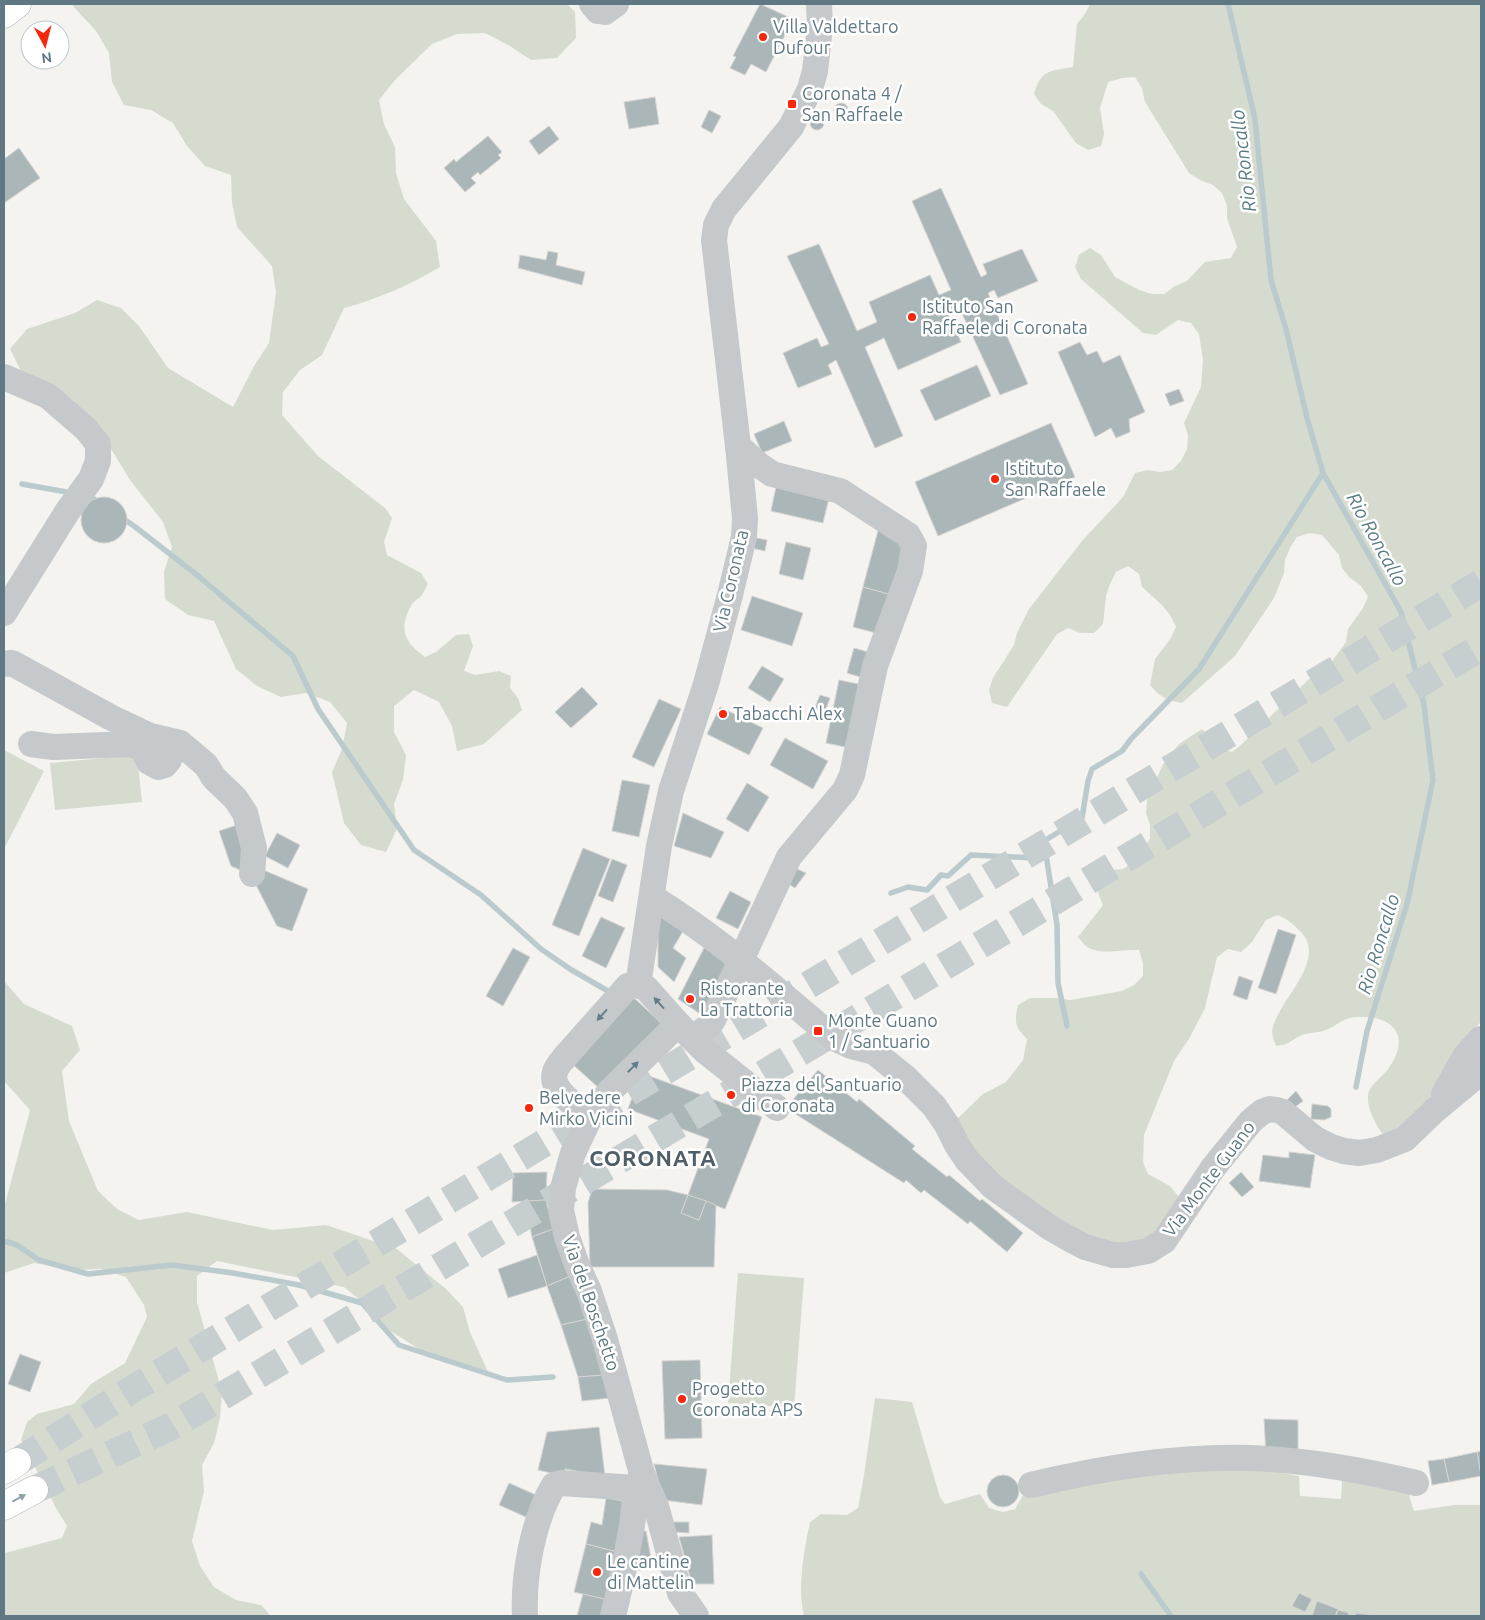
<svg xmlns="http://www.w3.org/2000/svg" width="1485" height="1620" viewBox="0 0 1485 1620" font-family="Ubuntu,sans-serif">
  <style>
    .green { fill: #d5dccf }
    .lines { fill: none; stroke-linecap: round; stroke-linejoin: round }
    .stream { stroke: #bacacd; stroke-width: 5.5 }
    .building { fill: #abb6b9; stroke: #d5d4d2 }
    .highway-tunnel { stroke: #c7cecf; stroke-width: 28; stroke-dasharray: 28 14; stroke-linecap: butt }
    .major-casing { stroke: #b5babd; stroke-width: 29 }
    .highway-casing { stroke: #b6babc; stroke-width: 29 }
    .minor { stroke: #c5c9cb; stroke-width: 26 }
    .major { stroke: #fff; stroke-width: 28 }
    .highway { stroke: #fff; stroke-width: 28 }
    .oneway { fill: #647c87 }
    .oneway2 { fill: #8fa0a8 }
    .poi-dot { fill: #f5270d; stroke: #fff; stroke-width: 2 }
    .labels { text-anchor: middle; stroke-width: 5; stroke-linejoin: round; paint-order: stroke }
    .poi-label { font-size: 18px; fill: #5f7883; stroke: #fff; text-anchor: start }
    .street-label { font-size: 18px; fill: #5f7883; stroke: #fff }
    .water-label { font-size: 19px; font-style: italic; fill: #5b7b82; stroke: #fff }
    .district-label { font-size: 22px; font-weight: bold; letter-spacing: 1px; fill: #4e5f68; stroke: #fff }
  </style>
  <rect width="100%" height="100%" fill="#f4f3ef"/>
  <g class="green">
    <path d="M73,4H567L575,12L576,38L557,58L531,60L508,45L485,33L457,34L432,44L395,80L379,100L384,124L395,147L396,173L404,199L436,241L440,267C410,285 378,299 344,308L322,355L300,370L283,392L282,415L318,456L385,508L392,518L384,542L387,555L421,573L428,584C426,587 424,592 422,595C419,599 413,601 411,606C398,629 405,643 425,657L436,652L456,635L469,634L473,646L464,671L475,675L499,671L511,676L510,688L518,698L522,710L484,744L457,751L452,726L439,702L414,690L394,706V732L406,755L403,780L394,804L397,829L386,852L361,845L344,823L332,772L342,749L347,723L330,702L306,693L281,697L257,686L236,669L214,621L188,615L165,599L164,572L172,547L163,522L130,480L103,436L73,400L22,373L10,349L27,329L75,313L97,300L121,308L139,326L168,368L233,407L254,366L269,343L276,292L272,266L237,227L232,202L231,175L205,166L187,146L173,123L151,110L124,105L112,82L109,53L96,31L72,5Z"/>
    <path d="M1090,4H1481V1022L1473,1030L1435,1101L1388,1141C1379,1131 1362,1104 1370,1089C1374,1082 1383,1076 1388,1069C1400,1053 1406,1031 1384,1021C1375,1017 1360,1016 1350,1018C1341,1020 1334,1027 1326,1030C1318,1033 1308,1032 1300,1036C1288,1042 1291,1044 1276,1046C1274,1041 1272,1035 1272,1031C1277,1001 1327,962 1302,933C1294,925 1289,920 1278,915L1266,920L1252,942L1241,952L1228,949L1217,957L1205,1008L1189,1039L1174,1061L1144,1135L1143,1162L1148,1174L1170,1186L1179,1197L1161,1238L1129,1252L1062,1225L976,1158L957,1119L983,1094L1006,1082L1023,1060L1027,1039C1015,1027 1014,1022 1018,1005L1030,998H1057L1070,1000L1122,991L1134,985L1143,976V963L1139,950C1123,949 1098,956 1086,946C1083,944 1080,939 1078,937L1103,905L1098,893L1100,879L1110,870L1123,869L1134,862L1143,852L1150,838V825L1146,813L1147,800L1163,764L1179,744L1202,729L1219,748L1232,752L1243,743L1309,679L1330,664L1346,642L1348,629L1363,608L1368,596L1360,585L1350,578L1342,568L1339,555L1322,535L1310,533L1297,537L1290,548L1285,560L1284,573L1274,598L1235,656L1182,703C1167,701 1159,696 1150,685L1155,659L1171,638L1176,627L1170,615L1162,605L1142,587L1139,574L1128,566L1116,572L1110,584L1106,596L1103,624L1094,633H1080L1068,628L1057,634L1007,707L992,703L989,690L993,678L1014,645L1017,633L1029,609L1082,541L1123,497L1135,473L1147,470L1160,472L1172,470L1181,461L1187,449L1188,435L1184,423L1201,387L1203,360L1199,334L1191,323L1178,320L1156,335L1143,333L1081,279L1075,267L1079,255L1090,248L1101,255L1115,277L1139,290L1152,294H1164L1175,286L1187,281L1205,262L1231,258L1237,247L1227,218V206L1222,193L1213,185L1200,180L1189,173L1145,102L1142,88L1135,77L1122,78L1108,82L1100,108L1104,134L1101,146L1088,150L1076,143L1053,111L1041,104L1034,94C1041,69 1051,71 1073,67L1077,24L1085,14Z"/>
    <polygon points="4,750 44,771 4,849"/>
    <polygon points="137,755 142,802 55,810 50,763"/>
    <polygon points="4,981 24,1004 72,1026 80,1050 62,1071 69,1121 98,1191 117,1209 139,1220 187,1212 273,1230 326,1225 397,1249 446,1289 463,1307 470,1332 488,1372 425,1353 381,1325 365,1304 344,1287 217,1261 197,1276 197,1302 222,1392 220,1418 214,1443 202,1465 204,1491 192,1541 200,1566 214,1587 236,1600 261,1605 271,1616 6,1616 4,1612 4,1555 5,1553 62,1538 67,1526 56,1508 21,1440 27,1422 37,1414 74,1404 91,1384 125,1363 147,1317 144,1305 126,1277 100,1269 74,1270 34,1263 4,1273 4,1208 30,1110 4,1081"/>
    <polygon points="738,1273 804,1278 794,1408 728,1403"/>
    <path d="M875,1398L912,1402L940,1497L945,1504L980,1494L989,1508L1003,1512L1015,1509L1025,1492L1175,1469L1256,1468L1299,1476L1300,1496L1341,1499L1342,1481L1406,1486L1414,1511L1454,1505H1481V1616H804C797,1588 804,1550 810,1522L821,1514L847,1515L858,1508L864,1475Z"/>
  </g>
  <g class="lines">
    <g class="stream">
      <polyline points="1228,4 1255,119 1271,280 1286,329 1307,418 1323,473 1401,612 1424,705 1433,780 1407,904 1367,1031 1356,1087"/>
      <polyline points="22,484 72,493"/>
      <polyline points="86,496 91,497 134,526 197,575 293,656 318,709 414,850 481,895 541,949 570,969 613,994"/>
      <polyline points="1044,842 1057,925 1058,983 1067,1026"/>
      <polyline points="891,893 908,887 927,890 941,875 948,876 971,855 1035,858 1044,841 1062,830 1076,824 1082,818 1088,781 1092,769 1122,751 1131,739 1199,669 1323,473"/>
      <polyline points="4,1241 17,1245 39,1260 88,1274 172,1265 233,1273 299,1285 362,1303 399,1345 507,1380 553,1377"/>
      <polyline points="1141,1574 1171,1616"/>
    </g>
  </g>
  <g class="building">
    <polygon points="760,4 793,19 766,72 751,64 745,75 730,68 736,57 733,56"/>
    <polygon points="655,97 659,124 629,129 624,102"/>
    <circle cx="841" cy="110" r="7"/>
    <polygon points="709,110 721,116 712,133 701,127"/>
    <circle cx="817" cy="123" r="7"/>
    <polygon points="549,126 559,139 539,155 529,141"/>
    <polygon points="488,136 502,152 498,155 501,158 480,175 478,172 471,178 476,183 465,192 444,168 454,159 456,162"/>
    <polygon points="19,148 40,178 4,203 4,159"/>
    <polygon points="941,188 981,277 987,274 983,264 1022,249 1038,281 998,298 994,290 988,293 1028,384 1000,395 959,307 947,312 961,342 898,370 884,338 865,347 903,436 875,448 836,360 828,365 832,374 798,388 783,353 817,338 821,347 829,344 787,256 819,244 857,331 877,322 869,302 930,275 939,295 951,290 912,201"/>
    <polygon points="548,251 558,253 556,265 585,272 582,285 518,268 520,255 546,260"/>
    <polygon points="1080,342 1087,355 1097,351 1103,363 1120,355 1145,412 1129,419 1130,432 1116,438 1111,428 1095,437 1058,352"/>
    <polygon points="977,365 991,396 935,421 920,390"/>
    <polygon points="1179,389 1184,401 1170,406 1165,394"/>
    <polygon points="784,421 792,441 762,453 754,434"/>
    <polygon points="1051,423 1075,477 938,536 915,482"/>
    <polygon points="777,482 830,494 823,523 771,511"/>
    <circle cx="104" cy="520" r="23"/>
    <polygon points="879,527 909,544 895,596 863,587"/>
    <polygon points="752,537 767,540 765,551 751,548"/>
    <polygon points="786,542 811,548 803,580 779,574"/>
    <polygon points="863,587 895,596 880,634 853,627"/>
    <polygon points="752,596 803,613 792,646 741,630"/>
    <polygon points="854,648 871,653 864,678 847,673"/>
    <polygon points="762,666 784,679 770,702 748,688"/>
    <polygon points="839,680 863,685 850,748 826,743"/>
    <polygon points="582,687 598,704 571,728 555,712"/>
    <polygon points="820,695 830,698 824,714 814,710"/>
    <polygon points="659,699 681,709 654,767 632,757"/>
    <polygon points="720,707 763,728 749,755 707,734"/>
    <polygon points="785,738 828,761 813,789 770,765"/>
    <polygon points="622,780 650,785 639,837 612,831"/>
    <polygon points="747,783 769,797 748,832 726,819"/>
    <polygon points="683,813 724,832 711,858 674,846"/>
    <polygon points="240,824 245,872 231,866 219,831"/>
    <polygon points="277,833 300,845 288,868 265,856"/>
    <polygon points="583,848 610,859 579,936 552,925"/>
    <polygon points="612,859 627,865 613,902 598,896"/>
    <polygon points="261,869 308,889 292,931 277,926 256,885"/>
    <polygon points="797,869 806,873 795,888 787,883"/>
    <polygon points="730,891 751,902 738,929 716,918"/>
    <polygon points="658,910 686,926 673,948 686,958 674,982 658,967"/>
    <polygon points="601,917 625,928 606,968 582,956"/>
    <polygon points="1278,929 1296,935 1276,994 1258,988"/>
    <polygon points="513,948 530,957 503,1006 486,996"/>
    <polygon points="704,948 732,961 705,1017 678,999"/>
    <polygon points="1239,976 1253,981 1247,1000 1233,995"/>
    <polygon points="632,996 661,1023 600,1089 570,1062"/>
    <polygon points="818,1070 857,1102 859,1099 915,1146 912,1149 947,1177 949,1175 980,1201 982,1199 1023,1233 1007,1252 970,1221 968,1224 924,1190 921,1193 906,1180 904,1183 786,1108"/>
    <polygon points="641,1073 762,1117 725,1209 688,1195 709,1139 628,1109"/>
    <polygon points="1296,1091 1303,1101 1295,1107 1287,1100"/>
    <polygon points="1312,1104 1328,1106 1331,1109 1331,1117 1324,1120 1311,1119"/>
    <polygon points="1289,1152 1315,1155 1310,1188 1259,1181 1263,1155 1289,1158"/>
    <polygon points="547,1172 546,1200 512,1202 513,1173"/>
    <polygon points="1241,1172 1254,1187 1242,1197 1229,1183"/>
    <polygon points="592,1189 667,1190 688,1195 681,1213 699,1220 706,1201 716,1205 714,1267 590,1267 588,1203"/>
    <polygon points="688,1195 706,1201 699,1220 681,1213"/>
    <polygon points="546,1200 553,1229 532,1237 525,1201"/>
    <polygon points="553,1229 573,1275 547,1286 532,1237"/>
    <polygon points="537,1255 547,1286 508,1298 498,1269"/>
    <polygon points="573,1275 588,1319 561,1325 547,1286"/>
    <polygon points="588,1319 604,1375 578,1377 561,1325"/>
    <polygon points="20,1354 41,1362 30,1392 8,1384"/>
    <polygon points="700,1360 702,1438 665,1439 662,1361"/>
    <polygon points="604,1375 610,1398 582,1401 578,1377"/>
    <polygon points="1264,1419 1298,1420 1298,1458 1266,1455"/>
    <polygon points="599,1427 605,1476 565,1469 564,1476 538,1470 547,1432"/>
    <polygon points="1481,1451 1481,1476 1477,1452"/>
    <polygon points="1477,1452 1481,1476 1449,1482 1444,1459"/>
    <polygon points="1444,1459 1449,1482 1432,1485 1428,1461"/>
    <polygon points="654,1464 707,1469 702,1505 663,1500"/>
    <circle cx="1003" cy="1491" r="16"/>
    <polygon points="509,1483 536,1495 526,1517 499,1505"/>
    <polygon points="606,1498 629,1502 621,1553 586,1544 591,1522 602,1525"/>
    <polygon points="673,1522 689,1522 689,1533 676,1532"/>
    <polygon points="634,1531 646,1531 651,1558 641,1559 642,1570 628,1570"/>
    <polygon points="712,1535 714,1584 692,1584 679,1537"/>
    <polygon points="586,1544 621,1553 608,1600 574,1592"/>
    <polygon points="1299,1593 1312,1599 1305,1612 1292,1606"/>
    <polygon points="583,1594 608,1600 604,1616 577,1616"/>
    <polygon points="1317,1601 1338,1609 1335,1616 1312,1616"/>
    <polygon points="1338,1610 1349,1613 1348,1616 1336,1616"/>
    <polygon points="1356,1613 1381,1616 1355,1616"/>
  </g>
  <g class="lines">
    <g class="highway-tunnel">
      <polyline points="17,1462 136,1387 1481,583"/>
      <polyline points="34,1490 172,1426 1481,647"/>
    </g>
    <g class="major-casing">
      <polyline id="major" points="4,14 17,4"/>
    </g>
    <g class="highway-casing">
      <g id="highway">
        <polyline points="4,1470 17,1462"/>
        <polyline points="4,1506 34,1490"/>
      </g>
    </g>
    <g class="minor">
      <polyline points="592,4 598,11 605,12 616,4"/>
      <polyline points="4,377 48,396 86,429 98,444 98,461 91,479 67,512 4,613"/>
      <polyline points="4,664 12,663 110,717 150,736 180,743 206,765 214,778 235,798 245,813 254,848 252,874"/>
      <polyline points="31,744 53,747 131,744 143,749 149,762 158,767 165,765 169,760 167,740"/>
      <path d="M652,897C718,937 775,989 834,1038L851,1046L874,1052L905,1077L934,1106L947,1125L957,1145L967,1160L993,1187L1049,1227L1068,1238L1085,1247L1113,1255H1126L1148,1251L1164,1241L1213,1168L1251,1121L1262,1112L1270,1109L1277,1110L1283,1112L1315,1139L1331,1147L1344,1151L1359,1153L1377,1150L1405,1139L1434,1111L1481,1072"/>
      <polyline points="638,985 659,846 671,791 706,684 730,595 744,537 745,518 738,446 714,240 716,225 724,209 791,127 810,89 815,71 820,27 819,4"/>
      <polyline points="638,985 646,988 678,1024 705,1051 777,1108"/>
      <polyline points="678,1024 609,1092 590,1117 573,1153 563,1188 561,1210 567,1237 577,1265 589,1291 604,1336 642,1474 656,1506 680,1593 696,1616"/>
      <polyline points="693,1037 708,1027 713,1020 789,857 845,790 852,775 875,666 910,571 914,546 908,535 840,491 772,474 759,465 738,446"/>
      <polyline points="1444,1094 1466,1055 1481,1039"/>
      <path d="M590,1117C577,1106 549,1091 555,1072C556,1067 561,1062 564,1058L628,986L638,985"/>
      <path d="M1031,1485C1101,1468 1178,1456 1250,1458C1305,1460 1362,1470 1416,1483"/>
      <path d="M525,1616C523,1575 533,1520 554,1485L561,1483L636,1488"/>
      <path d="M613,1616C620,1588 626,1560 631,1531C635,1510 633,1494 642,1474"/>
    </g>
    <use href="#major" class="major"/>
    <use href="#highway" class="highway"/>
  </g>
  <defs><path id="oneway-solid" d="M-6-.8H1V-3.2L6.5 0L1 3.2V.8H-6Z" transform="scale(1.25)"/></defs>
  <g class="oneway">
    <use href="#oneway-solid" transform="translate(659 1003) rotate(-132)"/>
    <use href="#oneway-solid" transform="translate(602 1015) rotate(132)"/>
    <use href="#oneway-solid" transform="translate(633 1067) rotate(-45)"/>
  </g>
  <use class="oneway2" href="#oneway-solid" transform="translate(19 1498) rotate(-28)"/>
  <g class="poi-dot">
    <circle cx="763" cy="37" r="5"/>
    <rect x="787" y="99" width="10" height="10" rx="2.5"/>
    <circle cx="912" cy="317" r="5"/>
    <circle cx="995" cy="479" r="5"/>
    <circle cx="723" cy="714" r="5"/>
    <circle cx="690" cy="999" r="5"/>
    <rect x="813" y="1026" width="10" height="10" rx="2.5"/>
    <circle cx="731" cy="1095" r="5"/>
    <circle cx="529" cy="1108" r="5"/>
    <circle cx="682" cy="1399" r="5"/>
    <circle cx="597" cy="1572" r="5"/>
  </g>
  <g class="labels">
    <g class="poi-label">
      <text x="773" y="33">Villa Valdettaro<tspan x="773" dy="21">Dufour</tspan></text>
      <text x="802" y="100">Coronata 4 /<tspan x="802" dy="21">San Raffaele</tspan></text>
      <text x="922" y="313">Istituto San<tspan x="922" dy="21">Raffaele di Coronata</tspan></text>
      <text x="1005" y="475">Istituto<tspan x="1005" dy="21">San Raffaele</tspan></text>
      <text x="733" y="720">Tabacchi Alex</text>
      <text x="700" y="995">Ristorante<tspan x="700" dy="21">La Trattoria</tspan></text>
      <text x="828" y="1027">Monte Guano<tspan x="828" dy="21">1 / Santuario</tspan></text>
      <text x="741" y="1091">Piazza del Santuario<tspan x="741" dy="21">di Coronata</tspan></text>
      <text x="539" y="1104">Belvedere<tspan x="539" dy="21">Mirko Vicini</tspan></text>
      <text x="692" y="1395">Progetto<tspan x="692" dy="21">Coronata APS</tspan></text>
      <text x="607" y="1568">Le cantine<tspan x="607" dy="21">di Mattelin</tspan></text>
    </g>
    <g class="street-label">
      <text transform="translate(731 581) rotate(-77)" y="6">Via Coronata</text>
      <text transform="translate(1209 1179) rotate(-53)" y="6">Via Monte Guano</text>
      <text transform="translate(591 1303) rotate(71)" y="6">Via del Boschetto</text>
    </g>
    <g class="water-label">
      <text transform="translate(1243 161) rotate(-97)" y="7">Rio Roncallo</text>
      <text transform="translate(1377 539) rotate(61)" y="7">Rio Roncallo</text>
      <text transform="translate(1378 944) rotate(-73)" y="7">Rio Roncallo</text>
    </g>
    <g class="district-label">
      <text x="653" y="1166">CORONATA</text>
    </g>
  </g>
  <rect width="1485" height="1620" fill="none" stroke="#5f7883" stroke-width="10"/>
  <g transform="translate(45 45) rotate(173)"><circle r="24" fill="#ffffff" stroke="#bfc9cd"/>
  <path d="M0-4L9 19L0 12L-9 19Z" fill="#f5270d"/>
  <text y="-8" font-size="14" font-weight="bold" text-anchor="middle" fill="#5f7883">N</text>
  </g>
</svg>
